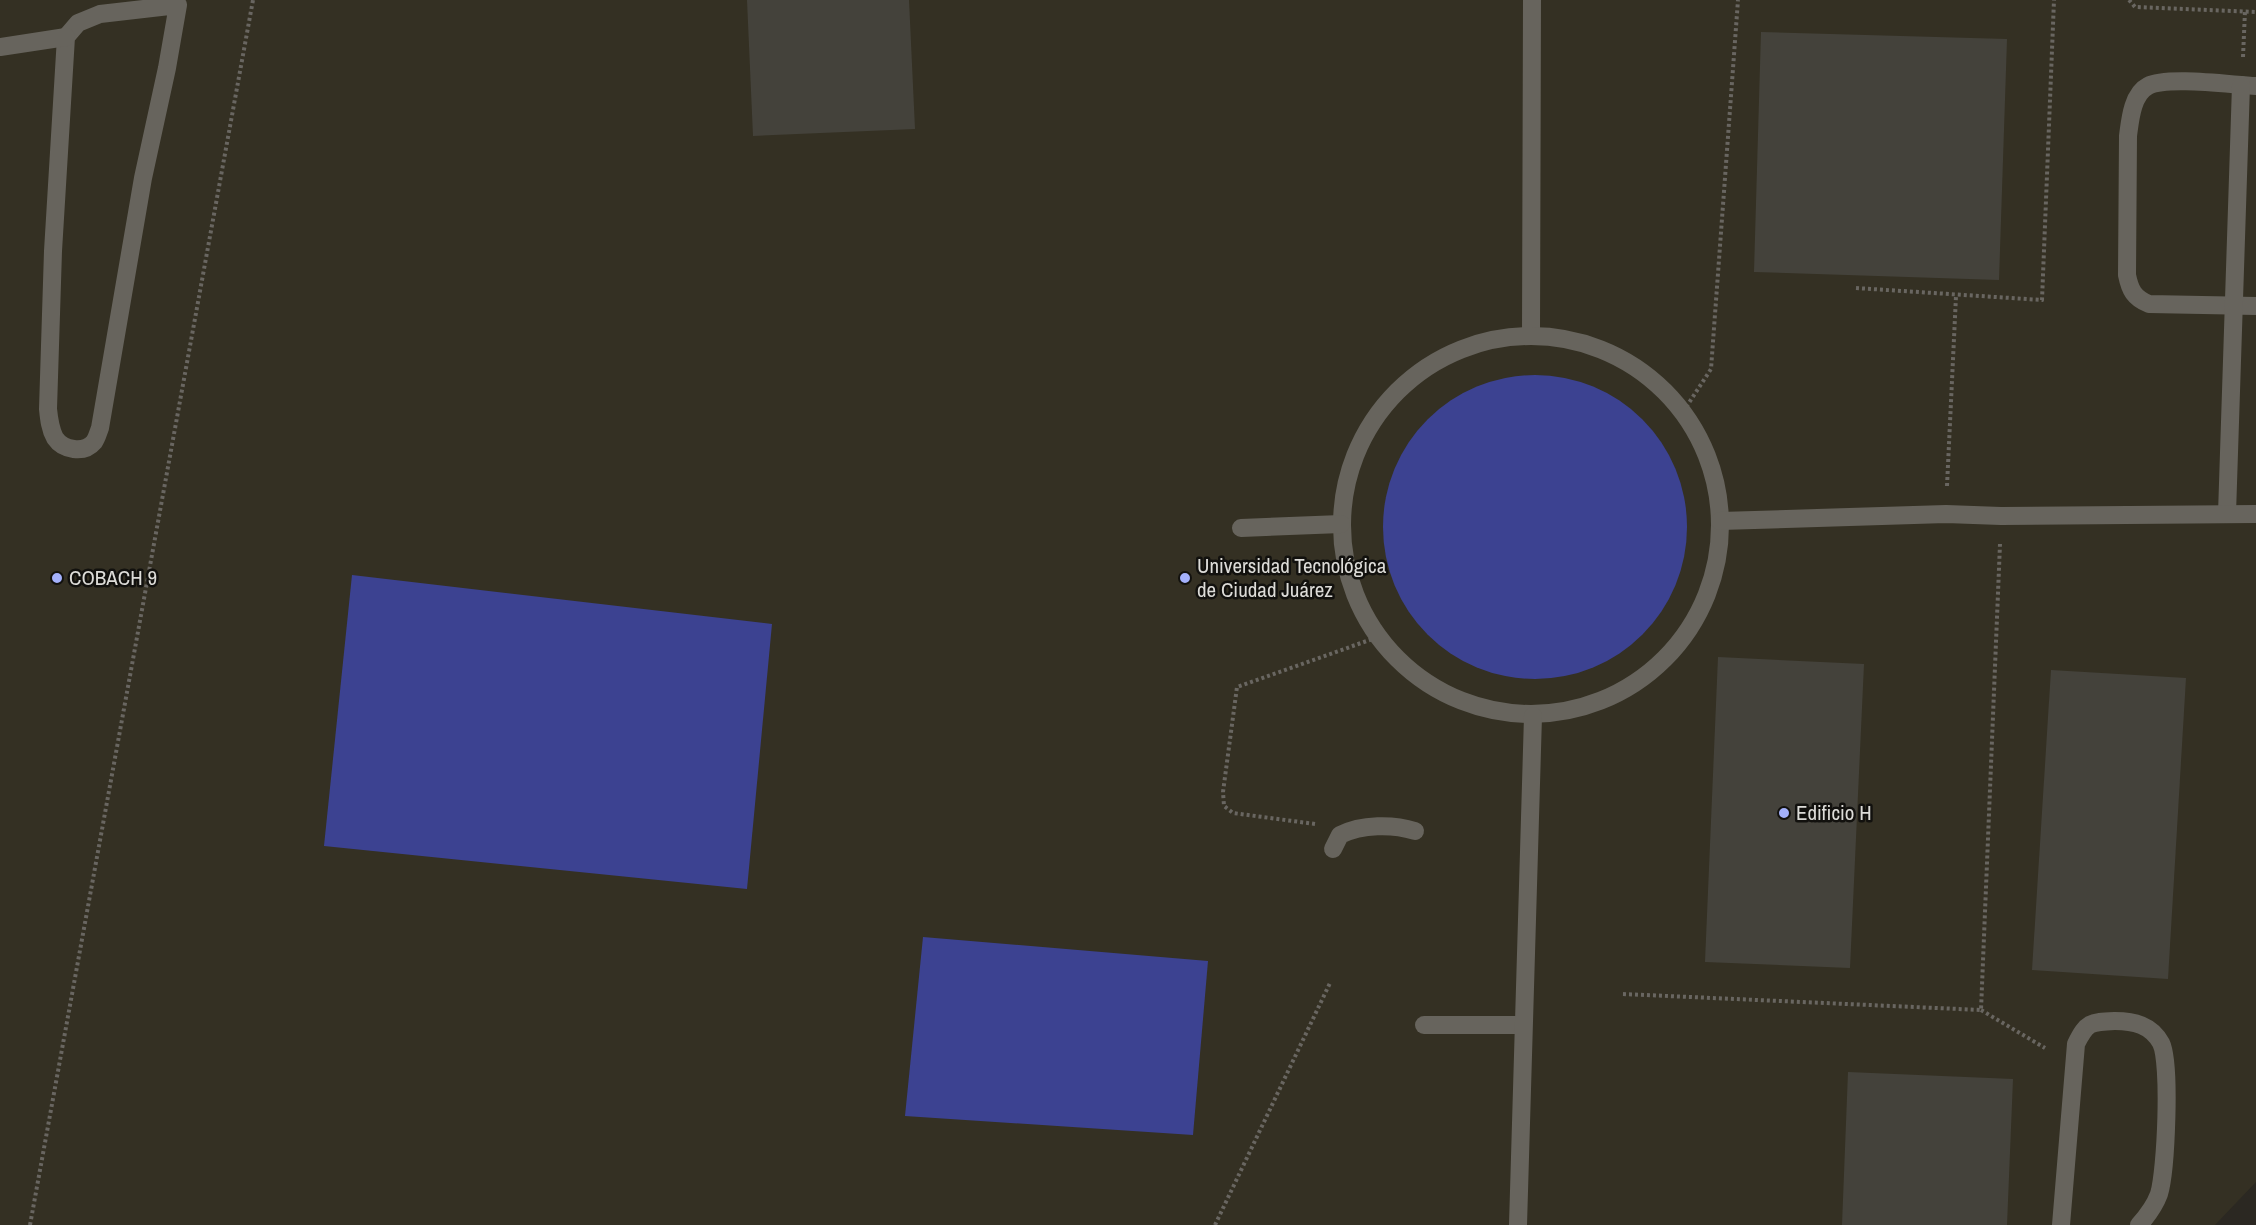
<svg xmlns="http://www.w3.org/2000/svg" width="2256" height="1225" viewBox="0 0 2256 1225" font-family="'Archivo Narrow',sans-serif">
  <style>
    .built { fill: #343023 }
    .green { fill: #3c4291 }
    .building { fill: #44423b }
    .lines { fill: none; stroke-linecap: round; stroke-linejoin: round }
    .path { stroke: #696661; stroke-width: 4; stroke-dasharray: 3 3; stroke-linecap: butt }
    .service { stroke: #67645d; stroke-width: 18 }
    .poi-dot { fill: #a4b1fc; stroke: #12110e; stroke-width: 2 }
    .labels { text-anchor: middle; stroke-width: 5; stroke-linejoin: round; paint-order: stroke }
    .poi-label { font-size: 21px; fill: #dddcd8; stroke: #12110e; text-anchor: start }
  </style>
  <rect width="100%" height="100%" fill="#2b2822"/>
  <polygon class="built" points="0,0 2256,0 2256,1182 2215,1225 0,1225"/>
  <g class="green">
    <circle cx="1535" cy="527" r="152"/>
    <polygon points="352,575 772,624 747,889 324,846"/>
    <polygon points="923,937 1208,961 1193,1135 905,1116"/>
  </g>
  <g class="building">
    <polygon points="747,0 909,0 915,129 753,136"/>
    <polygon points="1761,32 2007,39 1999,280 1754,272"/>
    <polygon points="1718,657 1864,664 1850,968 1705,962"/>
    <polygon points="2051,670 2186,678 2168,979 2032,970"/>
    <polygon points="1848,1072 2013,1079 2007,1225 1842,1225"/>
  </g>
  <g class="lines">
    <g class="path">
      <polyline points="2129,0 2135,7 2256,12"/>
      <polyline points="2243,57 2245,11"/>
      <polyline points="1856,288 2042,300 2054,0"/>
      <polyline points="1683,412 1711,369 1738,0"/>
      <polyline points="1947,486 1956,296"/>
      <polyline points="1315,824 1233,813 1224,806 1223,792 1237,687 1378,637"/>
      <polyline points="1623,994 1981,1010 2000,544"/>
      <polyline points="1981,1010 2045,1048"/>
      <polyline points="30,1225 253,0"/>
      <polyline points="1215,1225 1330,983"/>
    </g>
    <g class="service">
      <path d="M178,5L167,68L143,178L100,428C98,433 97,438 94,442C84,454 63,450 55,438C50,429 49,419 48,409L53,251L66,37L78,23L100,14Z"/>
      <polyline points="0,47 66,37"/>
      <path d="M2256,86C2232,85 2167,76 2148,86C2132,94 2130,121 2128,136L2127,275C2130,290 2134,298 2149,304L2256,306"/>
      <polyline points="1531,334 1532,0"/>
      <circle cx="1531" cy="525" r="189"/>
      <polyline points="2227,514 2241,85"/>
      <polyline points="1720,521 1946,514 2001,516 2256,514"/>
      <polyline points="1241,528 1341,524"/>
      <path d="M1333,849L1340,835C1362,824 1393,824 1415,831"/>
      <polyline points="1424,1025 1523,1025"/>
      <polyline points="1518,1225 1533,716"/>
      <path d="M2061,1225L2076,1044C2087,1022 2090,1022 2115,1021C2134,1021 2151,1025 2161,1043C2171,1063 2166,1171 2159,1194C2155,1205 2147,1216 2139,1225"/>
    </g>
  </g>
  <g class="poi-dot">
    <circle cx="57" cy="578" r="6"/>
    <circle cx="1185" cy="578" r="6"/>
    <circle cx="1784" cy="813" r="6"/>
  </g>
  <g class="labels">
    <g class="poi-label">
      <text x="1197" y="573">Universidad Tecnológica<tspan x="1197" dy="24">de Ciudad Juárez</tspan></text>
      <text x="69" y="585">COBACH 9</text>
      <text x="1796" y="820">Edificio H</text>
    </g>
  </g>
</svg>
